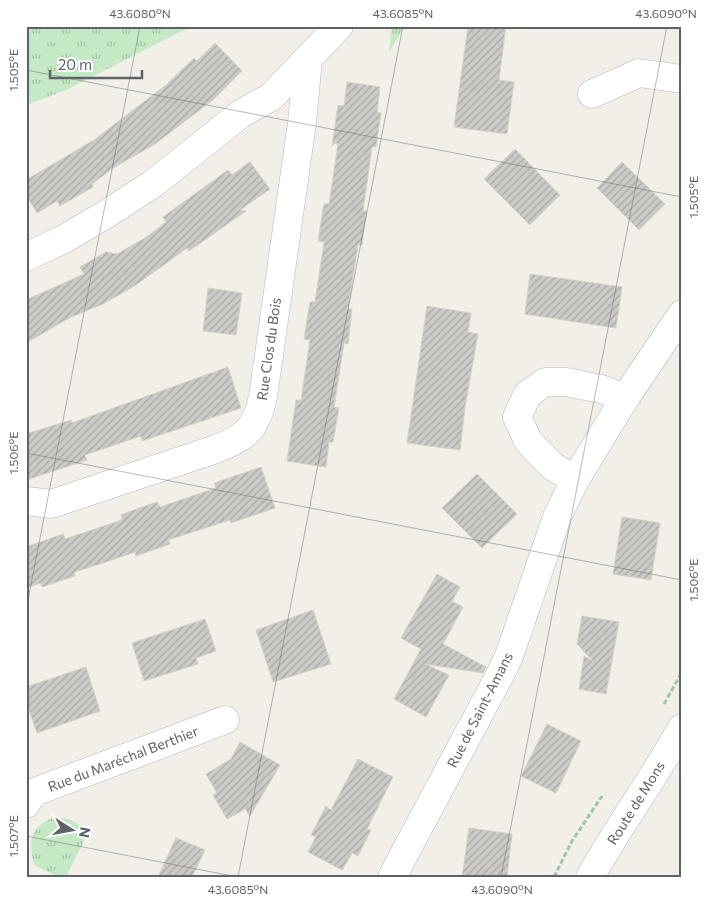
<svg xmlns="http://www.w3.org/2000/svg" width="708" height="903" viewBox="0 0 708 903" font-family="Commissioner,sans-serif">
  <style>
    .grass { fill: url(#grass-tufts) }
    .building { fill: url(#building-hatch); stroke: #d6d1c6 }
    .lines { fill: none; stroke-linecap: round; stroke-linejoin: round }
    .minor-casing { stroke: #b5b8bc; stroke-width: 29 }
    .secondary-casing { stroke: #b6babf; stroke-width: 29 }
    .path { stroke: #9cc7a9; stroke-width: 3; stroke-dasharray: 5 2.5; stroke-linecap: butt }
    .minor { stroke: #fff; stroke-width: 28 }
    .secondary { stroke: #fff; stroke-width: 28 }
    .ticks { fill: none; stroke: #5f6368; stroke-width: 1; stroke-opacity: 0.45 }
    .labels { text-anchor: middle; stroke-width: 4; stroke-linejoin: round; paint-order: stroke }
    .street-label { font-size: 14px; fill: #5f6368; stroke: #fff }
    .neatline { fill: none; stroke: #5f6368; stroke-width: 2 }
    .ticks-label { font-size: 12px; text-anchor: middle; fill: #5f6368 }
  </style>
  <defs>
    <pattern id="grass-tufts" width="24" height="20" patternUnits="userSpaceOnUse" patternTransform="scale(1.25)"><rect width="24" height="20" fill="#c5e8c5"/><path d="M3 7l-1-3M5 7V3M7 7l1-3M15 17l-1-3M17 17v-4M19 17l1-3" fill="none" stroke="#a3c0a4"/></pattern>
    <pattern id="building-hatch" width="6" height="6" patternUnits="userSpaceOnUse" patternTransform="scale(1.25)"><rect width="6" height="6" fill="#cccac5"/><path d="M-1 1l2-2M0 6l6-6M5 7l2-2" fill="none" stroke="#a9a8a4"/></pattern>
  </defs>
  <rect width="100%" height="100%" fill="#f1efe8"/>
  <g class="grass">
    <polygon points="26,26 192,26 66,90 26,105"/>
    <polygon points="392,26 405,26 389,52"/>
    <path d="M54,817L68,819L90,829L66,877H59L34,865C28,840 30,827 54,817Z"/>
  </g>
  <g class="building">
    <polygon points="468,26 506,26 499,80 514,82 507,134 454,127"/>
    <polygon points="215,43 242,71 214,99 155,144 113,168 92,184 93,187 60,206 57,201 37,213 26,195 26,180 94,140 166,85 194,58 197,61"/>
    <polygon points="347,82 380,87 377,112 381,113 376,147 372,147 363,211 367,211 364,229 362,245 358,245 348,309 352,309 348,344 344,343 334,407 339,408 333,442 329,442 326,467 287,461 296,400 301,400 310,340 304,339 310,302 315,302 324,242 318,241 321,222 324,204 329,204 338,144 335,143 332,146 338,105 344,106"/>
    <polygon points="515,149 560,195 530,225 484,179"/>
    <polygon points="250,162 270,189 240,210 246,211 189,251 187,248 136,285 103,304 71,317 26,343 26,300 84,274 80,267 106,252 117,254 145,238 166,222 163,217 228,170 232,175"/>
    <polygon points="622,162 665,204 639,230 597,188"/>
    <polygon points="530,274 622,287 616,328 525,314"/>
    <polygon points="208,288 242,293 236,335 203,331"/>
    <polygon points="427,306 471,313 468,332 478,334 465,407 460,450 407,443"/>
    <polygon points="228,367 241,408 142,441 141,436 85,455 87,460 26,480 26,434 71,420 72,423"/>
    <polygon points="261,467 275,508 231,523 230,520 168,540 170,544 136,556 135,552 100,564 74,572 75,576 42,587 41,583 26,588 26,547 63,534 65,539 122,520 121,515 139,508 157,502 160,507 216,488 214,483"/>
    <polygon points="477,474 517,514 482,548 442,508"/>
    <polygon points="622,517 660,523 651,580 613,574"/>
    <polygon points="437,574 460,587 452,601 463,607 443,644 486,667 483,673 425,664 449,675 426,717 394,699 421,649 401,638"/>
    <polygon points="313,610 331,664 273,682 256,630"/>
    <polygon points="582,616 619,622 606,694 579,689 584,656 593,661 577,644"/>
    <polygon points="205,619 216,651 196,658 198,664 144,681 132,643"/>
    <polygon points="86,667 100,711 37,733 26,701 26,687"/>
    <polygon points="547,724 581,741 556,793 521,776"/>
    <polygon points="240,742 280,765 250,816 245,809 227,819 213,795 217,793 206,774 231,759"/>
    <polygon points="358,759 393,777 367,829 371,830 358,856 352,853 342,870 308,852 316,837 311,835 326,806 331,810"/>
    <polygon points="469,828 512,834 507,877 462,877"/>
    <polygon points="176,838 205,850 192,877 158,877"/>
  </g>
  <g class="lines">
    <g class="minor-casing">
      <g id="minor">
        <polyline points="592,94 639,73 682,79"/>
        <polyline points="26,257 64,239 108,213 154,183 242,113 271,97 339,26"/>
        <polyline points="575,480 552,466 528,441 517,417 527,395 545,382 566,382 601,389 625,398"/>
        <path d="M26,501L51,504L213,450C244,439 256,430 263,397L302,123L308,60"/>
        <polyline points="26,804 32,793 225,720"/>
        <polyline points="392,877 502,671 509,656 557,517 575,480 625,398 682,314"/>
      </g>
    </g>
    <g class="secondary-casing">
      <path id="secondary" d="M590,877C619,826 653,779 682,728"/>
    </g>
    <g class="path">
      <polyline points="664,704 682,672"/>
      <polyline points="554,877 572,841 602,796"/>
    </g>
    <use href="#minor" class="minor"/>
    <use href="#secondary" class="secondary"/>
  </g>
  <path class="ticks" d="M26,70L682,197M26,453L682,580M26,610L140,26M26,836L238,877M238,877L403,26M501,877L667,26"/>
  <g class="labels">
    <g class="street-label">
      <text transform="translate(269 349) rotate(-82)" y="5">Rue Clos du Bois</text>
      <text transform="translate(480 710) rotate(-63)" y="5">Rue de Saint-Amans</text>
      <text transform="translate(123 759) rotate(-21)" y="5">Rue du Maréchal Berthier</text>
      <text transform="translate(636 803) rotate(-58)" y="5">Route de Mons</text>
    </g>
  </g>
  <rect width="708" height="903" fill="none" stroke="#ffffff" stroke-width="55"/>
  <g transform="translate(72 830) rotate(101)" stroke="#ffffff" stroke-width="4" paint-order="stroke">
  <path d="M0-4L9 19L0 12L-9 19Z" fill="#5f6368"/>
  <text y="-8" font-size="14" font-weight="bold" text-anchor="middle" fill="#5f6368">N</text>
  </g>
  <path d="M50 70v8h92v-8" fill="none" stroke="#5f6368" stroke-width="2.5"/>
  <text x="58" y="70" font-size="15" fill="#5f6368" stroke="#ffffff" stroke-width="4" paint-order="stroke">20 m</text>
  <rect x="28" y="28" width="652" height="848" class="neatline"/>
  <g class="ticks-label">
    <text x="140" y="18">43.6080°N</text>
    <text x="403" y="18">43.6085°N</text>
    <text x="666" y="18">43.6090°N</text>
    <text transform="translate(14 70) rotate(-90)" y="4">1.505°E</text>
    <text transform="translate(694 197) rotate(-90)" y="4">1.505°E</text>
    <text transform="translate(14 453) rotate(-90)" y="4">1.506°E</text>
    <text transform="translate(694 580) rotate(-90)" y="4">1.506°E</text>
    <text transform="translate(14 836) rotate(-90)" y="4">1.507°E</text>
    <text x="238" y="894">43.6085°N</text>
    <text x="502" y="894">43.6090°N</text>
  </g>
</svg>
